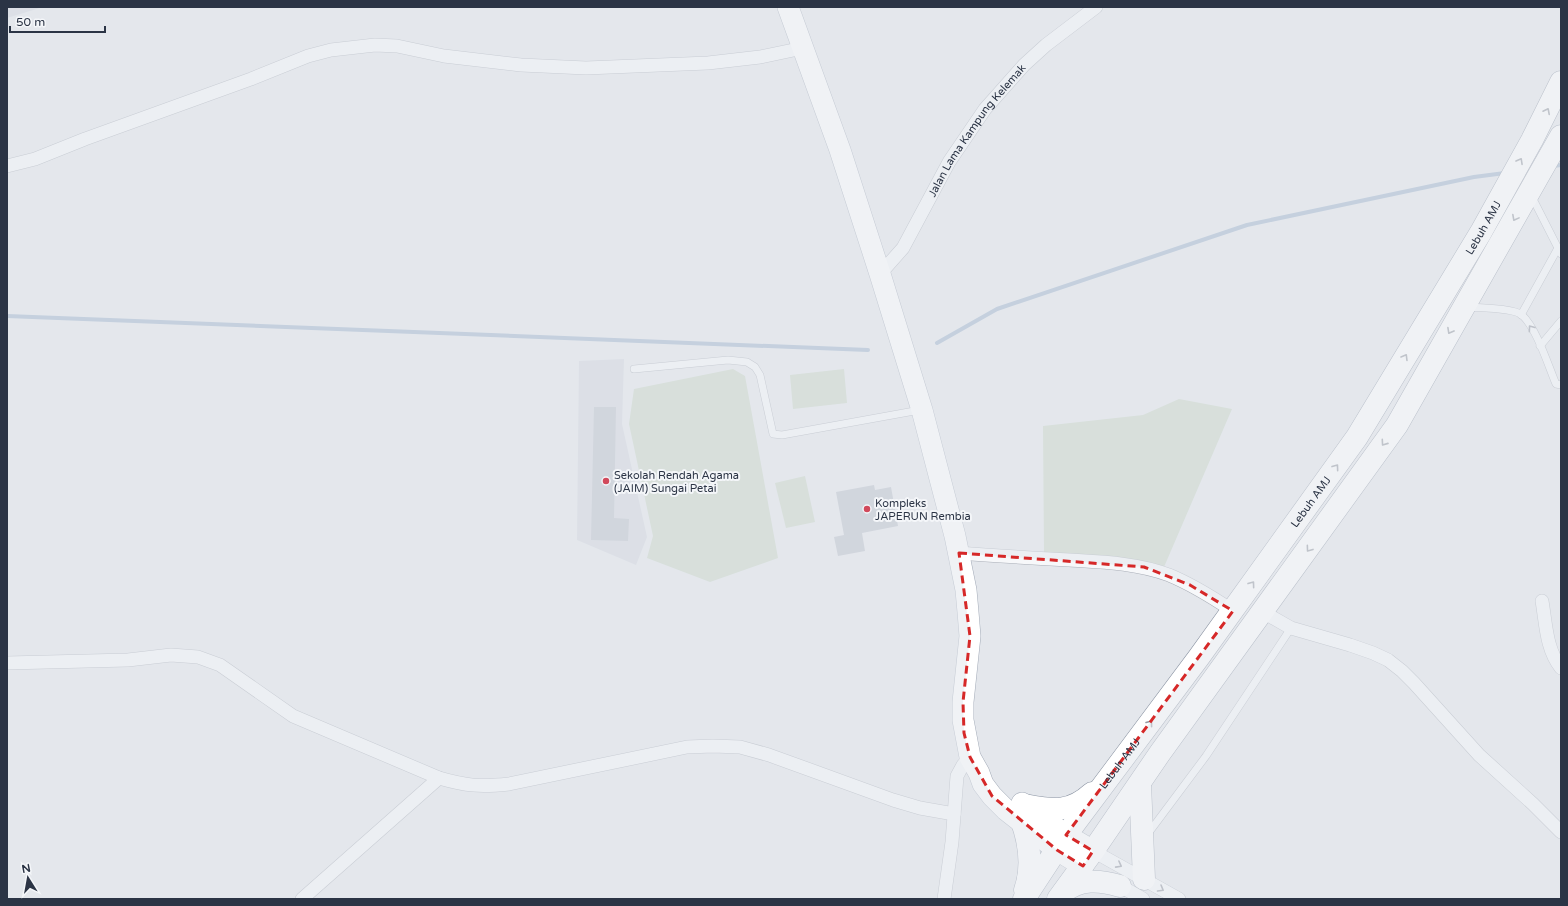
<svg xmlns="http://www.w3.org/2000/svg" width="1568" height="906" viewBox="0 0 1568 906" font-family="'Varela Round',sans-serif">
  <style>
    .built { fill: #d2d6de }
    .green { fill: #c9d6c5 }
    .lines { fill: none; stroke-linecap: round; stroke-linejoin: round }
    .stream { stroke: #9fb4cc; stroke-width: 4 }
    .building { fill: #bbc0ca }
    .service-casing { stroke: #a9aeb7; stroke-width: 8 }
    .minor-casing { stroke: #a9aeb7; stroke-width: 14 }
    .primary-casing { stroke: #a3abb8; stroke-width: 22 }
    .trunk-casing { stroke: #8b94a3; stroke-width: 23 }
    .service { stroke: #f7f8fa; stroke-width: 7 }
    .minor { stroke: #f7f8fa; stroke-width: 13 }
    .primary { stroke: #fff; stroke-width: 21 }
    .trunk { stroke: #fff; stroke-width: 22 }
    .oneway { stroke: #959aa2 }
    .oneway2 { stroke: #9196a0 }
    .marked { fill: none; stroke: #d62828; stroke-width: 3; stroke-dasharray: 8 5; stroke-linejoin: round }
    .poi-dot { fill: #d1495b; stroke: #f4f6f9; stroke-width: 1.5 }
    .labels { text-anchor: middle; stroke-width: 4; stroke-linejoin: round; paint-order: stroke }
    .street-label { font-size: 11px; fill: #2b3445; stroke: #f4f6f9 }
    .poi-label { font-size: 11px; fill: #2b3445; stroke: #f4f6f9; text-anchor: start }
  </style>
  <rect width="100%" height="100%" fill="#e4e7ec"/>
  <g class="built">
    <polygon points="7,7 43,7 7,18"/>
    <polygon points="624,359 622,424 647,537 636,565 577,540 579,361"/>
  </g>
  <g class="green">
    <polygon points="733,369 745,376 778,558 710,582 647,558 653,536 629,424 634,389"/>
    <polygon points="844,369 847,403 793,409 790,375"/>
    <polygon points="1179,399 1232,409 1164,567 1044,553 1043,426 1143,415"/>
    <polygon points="805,476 815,522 786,528 775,483"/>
  </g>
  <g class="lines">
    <g class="stream">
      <polyline points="1553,166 1561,165"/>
      <polyline points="7,316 868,350"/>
      <polyline points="937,343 997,309 1247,225 1474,177 1505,173"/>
    </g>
  </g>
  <g class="building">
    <polygon points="594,407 616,407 614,518 629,519 628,541 591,540"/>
    <polygon points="874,485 875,490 891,487 898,526 862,533 865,551 838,556 834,537 844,535 836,492"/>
  </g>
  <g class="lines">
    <g class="service-casing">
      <g id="service">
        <polyline points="1531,195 1561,254"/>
        <path d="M1468,307C1479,308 1514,308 1522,315C1537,329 1548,365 1556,384L1561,385"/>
        <polyline points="1521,315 1558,248"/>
        <polyline points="1540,346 1561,321"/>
        <polyline points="634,369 728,360 747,362 755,367 760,375 773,434 782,435 920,410"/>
        <polyline points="1147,835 1206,756 1291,628"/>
      </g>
    </g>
    <g class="minor-casing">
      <g id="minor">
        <polyline points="7,166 35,159 85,139 251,79 308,56 331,50 375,45 397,46 444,56 521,65 586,68 708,63 760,57 803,48"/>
        <path id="s1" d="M880,274L903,248L949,162L985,109L1024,65L1046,45L1096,7"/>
        <path d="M959,553C996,556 1032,558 1069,560C1102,562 1137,563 1169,575C1191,584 1212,597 1233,611"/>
        <path d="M1542,601C1546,624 1546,649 1561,668"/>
        <polyline points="1263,612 1291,628 1350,645 1373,653 1388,660 1402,671 1414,683 1479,755 1533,804 1561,832"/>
        <path d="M7,663L128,660L171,655L198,657L220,665L293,716L439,778C467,786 480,787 509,784L687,747L713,746L740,747L769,755L893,800L920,808L954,814"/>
        <polyline points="1093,851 1179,899"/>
        <polyline points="1115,883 1143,899"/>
        <polyline points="302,899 439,778"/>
        <polyline points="944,899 952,842 957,776 963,765 970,757"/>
      </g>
    </g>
    <g class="primary-casing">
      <g id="primary">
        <polyline points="788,7 840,150 880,274 922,410 955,536 966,590 968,612 970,636 963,702 963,720 970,757 979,773 983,784 992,796 1006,810 1057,850 1083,866"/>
        <polyline points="1022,803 1066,835 1093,851"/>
      </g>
    </g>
    <g class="trunk-casing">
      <g id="trunk">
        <polyline points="1140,784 1144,879"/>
        <path d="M1024,805C1052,810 1069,814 1092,793"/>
        <path d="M1022,822C1030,845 1033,867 1025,890"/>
        <path d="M1063,893C1079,878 1100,880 1120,886"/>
        <path id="s2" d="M1024,899L1066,835L1199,657L1357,437L1481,232L1532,140L1561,82"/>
        <polyline points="1058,899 1093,851 1160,753 1397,425 1561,136"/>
      </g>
    </g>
    <use href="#service" class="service"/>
    <use href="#minor" class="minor"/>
    <use href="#primary" class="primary"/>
    <use href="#trunk" class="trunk"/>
  </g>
  <defs><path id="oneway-chevron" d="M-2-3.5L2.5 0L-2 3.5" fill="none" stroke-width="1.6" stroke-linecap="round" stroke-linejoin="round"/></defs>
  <g class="oneway">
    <use href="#oneway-chevron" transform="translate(1547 111) rotate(-63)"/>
    <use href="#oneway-chevron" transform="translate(1520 161) rotate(-61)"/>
    <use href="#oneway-chevron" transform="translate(1515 218) rotate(118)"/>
    <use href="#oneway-chevron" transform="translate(1450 331) rotate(119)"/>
    <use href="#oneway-chevron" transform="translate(1405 357) rotate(-59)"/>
    <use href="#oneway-chevron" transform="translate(1384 443) rotate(125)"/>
    <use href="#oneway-chevron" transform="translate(1336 467) rotate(-54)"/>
    <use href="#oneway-chevron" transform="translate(1309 549) rotate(126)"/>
    <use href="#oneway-chevron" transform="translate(1252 584) rotate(-54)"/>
    <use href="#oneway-chevron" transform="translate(1150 723) rotate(-53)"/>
  </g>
  <g class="oneway2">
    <use href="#oneway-chevron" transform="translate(1531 328) rotate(-126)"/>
    <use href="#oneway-chevron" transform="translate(1119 865) rotate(28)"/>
    <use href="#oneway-chevron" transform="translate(1161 889) rotate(30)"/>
  </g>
  <path d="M0 0H1568V906H0ZM959,553L1144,567L1190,585L1233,611L1066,835L1093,851L1083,866L1057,850L992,796L970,757L964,733L963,702L970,636Z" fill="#e4e7ec" fill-opacity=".55" fill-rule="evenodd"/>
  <path class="marked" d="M959,553L1144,567L1190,585L1233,611L1066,835L1093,851L1083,866L1057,850L992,796L970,757L964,733L963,702L970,636Z"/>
  <g class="poi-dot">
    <circle cx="606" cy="481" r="4"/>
    <circle cx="867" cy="509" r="4"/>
  </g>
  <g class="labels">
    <g class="street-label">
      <text dy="4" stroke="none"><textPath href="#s1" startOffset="174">Jalan Lama Kampung Kelemak</textPath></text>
      <text dy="4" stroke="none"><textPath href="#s2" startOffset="814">Lebuh AMJ</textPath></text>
      <text dy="4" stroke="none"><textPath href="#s2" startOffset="490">Lebuh AMJ</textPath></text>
      <text dy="4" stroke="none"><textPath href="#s2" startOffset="166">Lebuh AMJ</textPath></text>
    </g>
    <g class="poi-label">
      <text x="614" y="479">Sekolah Rendah Agama<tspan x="614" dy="13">(JAIM) Sungai Petai</tspan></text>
      <text x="875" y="507">Kompleks<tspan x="875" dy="13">JAPERUN Rembia</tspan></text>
    </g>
  </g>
  <rect width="1568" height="906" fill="none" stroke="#2b3445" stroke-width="16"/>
  <g transform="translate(28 878) rotate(349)" stroke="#f4f6f9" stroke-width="3" paint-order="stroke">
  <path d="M0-3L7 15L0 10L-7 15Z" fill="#2b3445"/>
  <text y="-6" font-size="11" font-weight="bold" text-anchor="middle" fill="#2b3445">N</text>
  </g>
  <path d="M10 26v6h95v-6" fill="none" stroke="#2b3445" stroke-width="2"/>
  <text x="16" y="26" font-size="12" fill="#2b3445" stroke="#f4f6f9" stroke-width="3" paint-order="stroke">50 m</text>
</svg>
